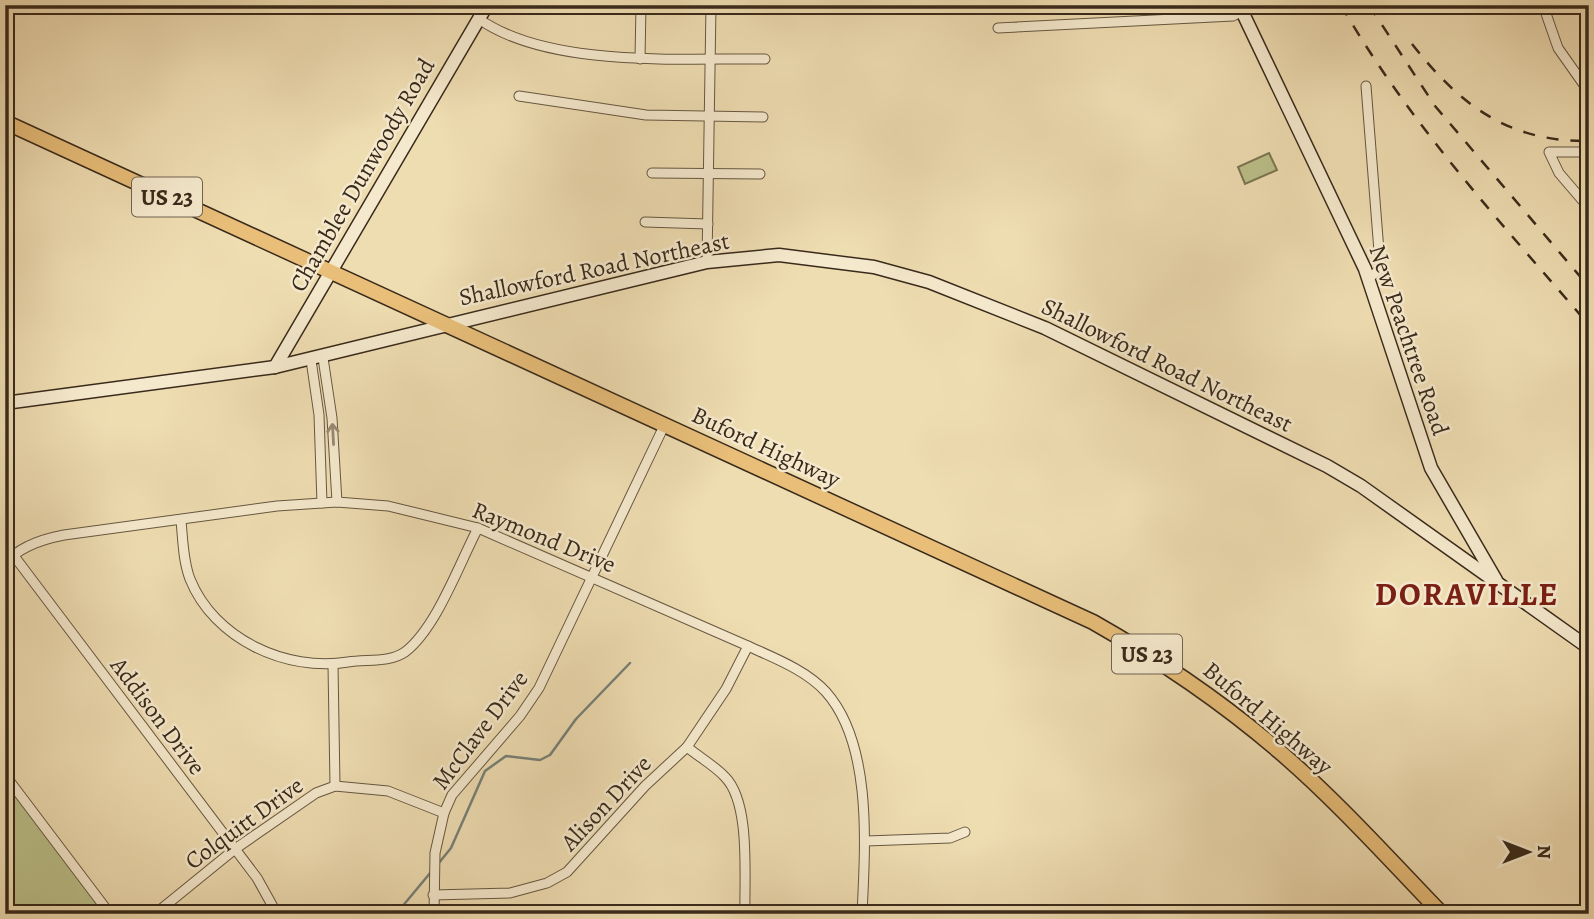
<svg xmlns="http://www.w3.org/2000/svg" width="1594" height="919" viewBox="0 0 1594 919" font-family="Alegreya,serif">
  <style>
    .green { fill: #bbc08a; stroke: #7a7552; stroke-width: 2 }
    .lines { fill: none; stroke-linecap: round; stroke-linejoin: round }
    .stream { stroke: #768079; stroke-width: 2.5 }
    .street-casing { stroke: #665741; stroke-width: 11 }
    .secondary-casing { stroke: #392a1b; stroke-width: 15 }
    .primary-casing { stroke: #392a1b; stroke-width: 17 }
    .street { stroke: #f5e9cd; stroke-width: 9 }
    .secondary { stroke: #f5e9cd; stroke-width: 12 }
    .primary { stroke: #e8be79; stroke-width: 14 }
    .rail { stroke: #392a1b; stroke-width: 2.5; stroke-dasharray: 12 12; stroke-linecap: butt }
    .oneway { stroke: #978a74 }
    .labels { text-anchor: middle; stroke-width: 5; stroke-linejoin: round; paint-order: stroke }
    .shield { fill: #f5e9cd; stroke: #716350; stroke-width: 2 }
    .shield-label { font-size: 23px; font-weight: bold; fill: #392a1b }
    .street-label { font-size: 24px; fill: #392a1b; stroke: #f5e9cd }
    .district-label { font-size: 32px; font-weight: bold; letter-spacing: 2px; fill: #7a1f14; stroke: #f5e9cd }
  </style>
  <rect width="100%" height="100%" fill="#efddb2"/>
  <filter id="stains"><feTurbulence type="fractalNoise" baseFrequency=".00286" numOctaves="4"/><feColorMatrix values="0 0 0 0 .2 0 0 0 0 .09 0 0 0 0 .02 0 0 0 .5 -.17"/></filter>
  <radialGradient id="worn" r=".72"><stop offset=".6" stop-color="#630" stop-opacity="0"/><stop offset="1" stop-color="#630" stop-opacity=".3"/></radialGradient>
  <g class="green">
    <polygon points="1269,153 1277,170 1245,184 1238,167"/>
    <polygon points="5,775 108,914 5,914"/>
  </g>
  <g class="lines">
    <g class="stream">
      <polyline points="438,864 451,848 485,771 506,756 540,760 550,755 576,719 630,663"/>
      <polyline points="396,914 431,872"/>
    </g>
    <g class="street-casing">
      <g id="street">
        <polyline points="1543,5 1558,48 1589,92"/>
        <path d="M479,19C549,68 680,58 765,59"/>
        <polyline points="998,28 1233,16 1242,11"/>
        <polyline points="640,59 641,5"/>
        <polyline points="1366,86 1380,264 1379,270 1369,278"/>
        <polyline points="519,96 646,115 763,117"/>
        <polyline points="1589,152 1549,152 1559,173 1589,208"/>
        <polyline points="652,173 760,174"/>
        <polyline points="645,222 708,224"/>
        <polyline points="707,262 711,5"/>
        <polyline points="323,358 332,418 337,502"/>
        <polyline points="311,360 319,415 322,503"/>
        <path d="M181,521C183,540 183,561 190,579C214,639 286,672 348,662C367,659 389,663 405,652C437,627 459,564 478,528"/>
        <polyline points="5,544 257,878 277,914"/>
        <path d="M5,564C19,546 43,539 64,535L277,506L337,502L388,506L478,528L748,646C774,658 806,670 826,692C873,745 865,848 862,914"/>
        <polyline points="333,665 335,786"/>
        <path d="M687,747C699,757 715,766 725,777C751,803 744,878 745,914"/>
        <polyline points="5,775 110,914"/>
        <polyline points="866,841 950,838 965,832"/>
        <polyline points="433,895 510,893 547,883 567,872 645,786 687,747 726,689 748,646"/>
        <polyline points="155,914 235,849 316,793 335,786 388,791 444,813"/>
        <polyline points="434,914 435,853 444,813 452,795 520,716 539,688 664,426"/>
        <polyline points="805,914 862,913"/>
      </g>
    </g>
    <g class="secondary-casing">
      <g id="secondary">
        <polyline points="1239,5 1365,269 1431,468 1496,580"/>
        <polyline points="275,367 487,5"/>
        <polyline points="5,403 275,367 707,262 779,255 874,267 929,282 1045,328 1327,466 1361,486 1589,648"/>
      </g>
    </g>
    <g class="primary-casing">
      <path id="primary" d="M5,122L1093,622C1160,660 1222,702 1280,752C1338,802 1389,859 1442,914"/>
    </g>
    <use href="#street" class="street"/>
    <use href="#secondary" class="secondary"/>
    <use href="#primary" class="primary"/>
    <g class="rail">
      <path d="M1341,5C1409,123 1501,223 1589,325"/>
      <polyline points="1369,5 1435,106 1589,287"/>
      <path d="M1412,44C1460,105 1508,142 1589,141"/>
    </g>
  </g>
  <defs><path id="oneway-shaft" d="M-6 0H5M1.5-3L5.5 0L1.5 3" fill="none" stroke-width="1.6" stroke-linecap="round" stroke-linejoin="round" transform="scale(1.75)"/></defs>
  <use class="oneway" href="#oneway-shaft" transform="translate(333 434) rotate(-93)"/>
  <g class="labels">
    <g class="shield">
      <rect x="132" y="177.5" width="70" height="39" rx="5"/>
      <rect x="1112" y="634.5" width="70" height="39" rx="5"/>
    </g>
    <g class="shield-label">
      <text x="167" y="205">US 23</text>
      <text x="1147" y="662">US 23</text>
    </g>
    <g class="street-label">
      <text transform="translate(362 175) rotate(-60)" y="8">Chamblee Dunwoody Road</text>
      <text transform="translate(594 269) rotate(-12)" y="8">Shallowford Road Northeast</text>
      <text transform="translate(1409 340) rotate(71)" y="8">New Peachtree Road</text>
      <text transform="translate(1167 365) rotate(26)" y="8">Shallowford Road Northeast</text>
      <text transform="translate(766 447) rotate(25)" y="8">Buford Highway</text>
      <text transform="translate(544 537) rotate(22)" y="8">Raymond Drive</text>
      <text transform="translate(158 716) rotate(53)" y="8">Addison Drive</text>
      <text transform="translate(1268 718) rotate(40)" y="8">Buford Highway</text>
      <text transform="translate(480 730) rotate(-53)" y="8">McClave Drive</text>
      <text transform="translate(606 803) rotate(-47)" y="8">Alison Drive</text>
      <text transform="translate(244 823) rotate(-36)" y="8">Colquitt Drive</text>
    </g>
    <g class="district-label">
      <text x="1467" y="605">DORAVILLE</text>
    </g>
  </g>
  <rect width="1594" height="919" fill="none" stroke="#efddb2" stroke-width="28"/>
  <rect x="7" y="7" width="1580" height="905" fill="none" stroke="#392a1b" stroke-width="3.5"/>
  <rect x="14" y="14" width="1566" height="891" fill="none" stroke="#392a1b" stroke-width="2"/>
  <g transform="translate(1528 852) rotate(90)" stroke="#f5e9cd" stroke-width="5" paint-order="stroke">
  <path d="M0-5L12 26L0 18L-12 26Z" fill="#392a1b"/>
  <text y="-10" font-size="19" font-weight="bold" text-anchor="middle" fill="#392a1b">N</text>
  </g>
  <rect width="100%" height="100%" filter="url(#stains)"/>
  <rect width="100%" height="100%" fill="url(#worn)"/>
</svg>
